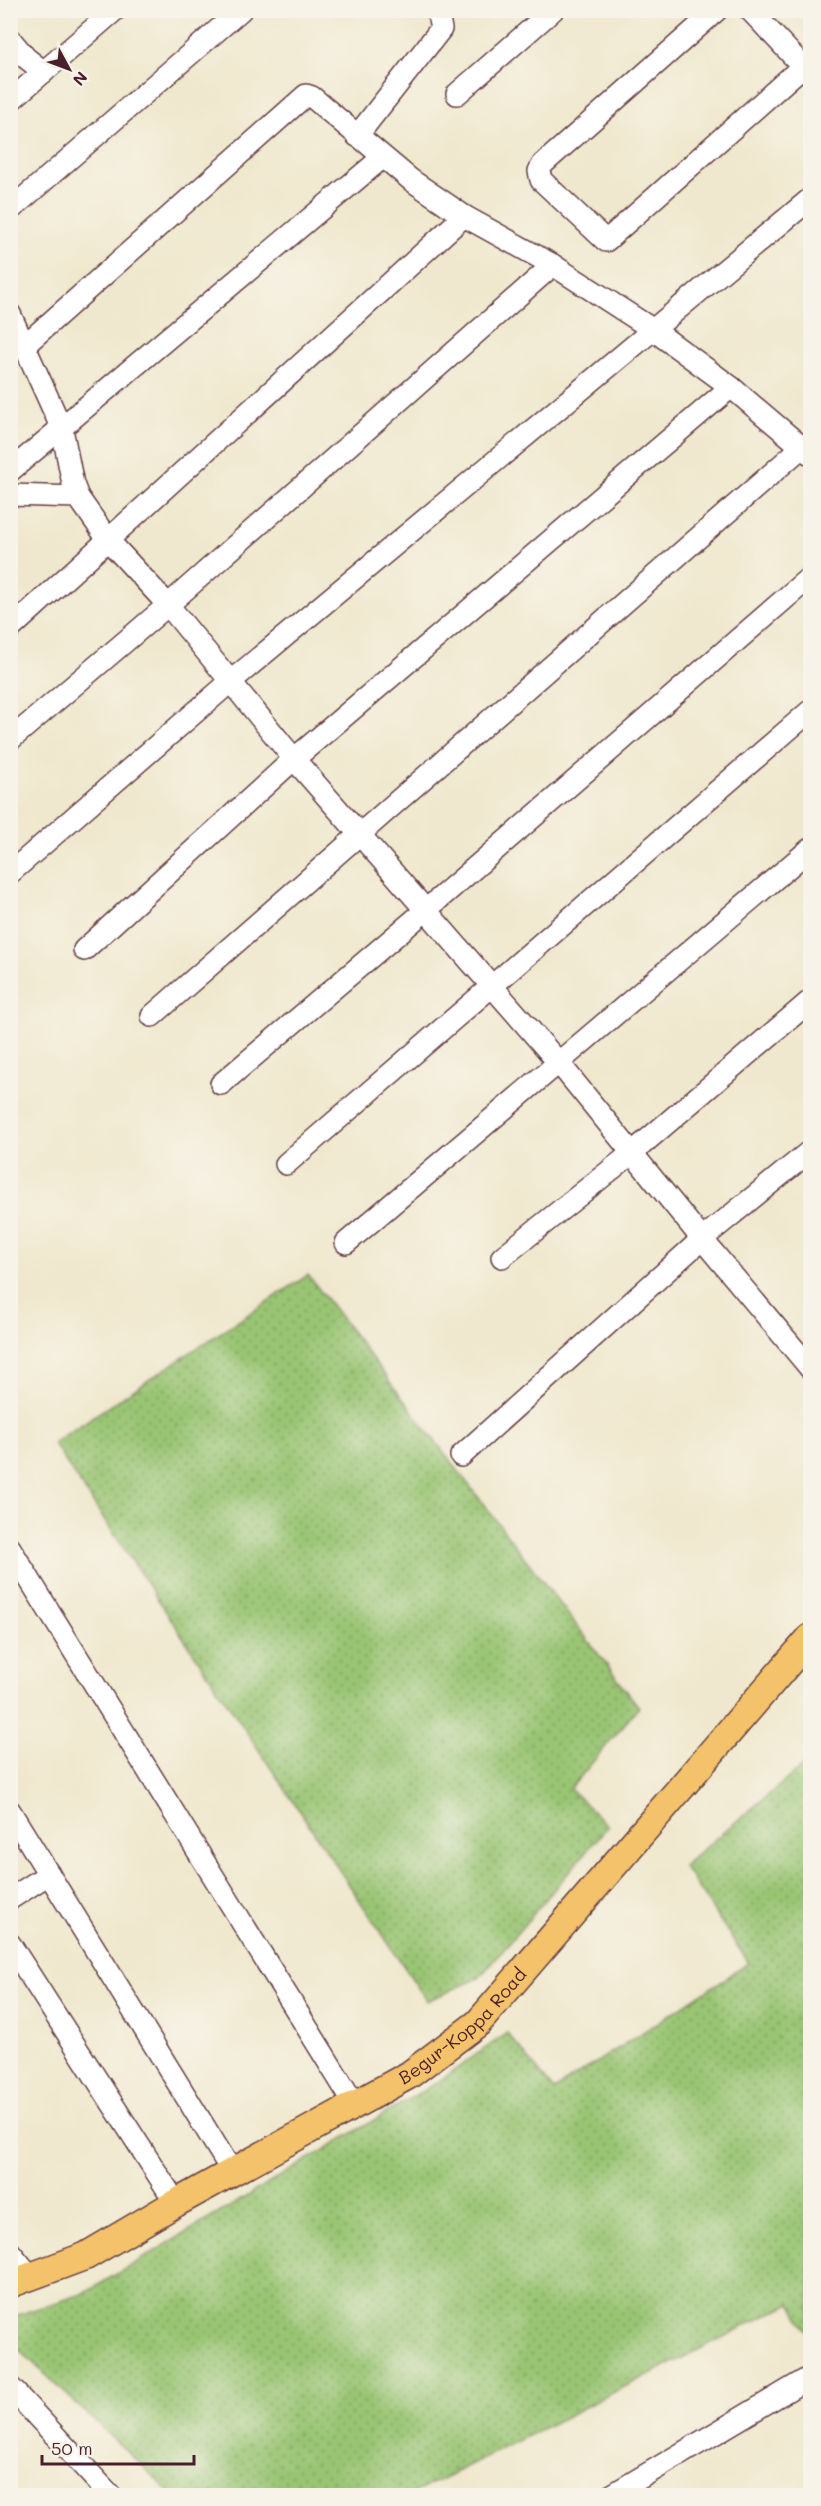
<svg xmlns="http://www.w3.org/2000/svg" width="821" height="2506" viewBox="0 0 821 2506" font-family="Mali,sans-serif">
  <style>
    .grass { fill: url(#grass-dots); stroke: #72724f; stroke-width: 1.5 }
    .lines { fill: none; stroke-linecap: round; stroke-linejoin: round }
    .minor-casing { stroke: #633d43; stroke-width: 24 }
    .major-casing { stroke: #633d43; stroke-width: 30 }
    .minor { stroke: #fff; stroke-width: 21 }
    .major { stroke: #f3c26a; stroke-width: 27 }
    .labels { text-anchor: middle; stroke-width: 6; stroke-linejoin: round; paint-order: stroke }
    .street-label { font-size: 18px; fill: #4a1f2b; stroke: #f7f3e8 }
  </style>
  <defs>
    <pattern id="grass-dots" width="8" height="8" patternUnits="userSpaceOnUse" patternTransform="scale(1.5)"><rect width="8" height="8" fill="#99c573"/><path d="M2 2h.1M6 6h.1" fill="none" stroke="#7f9f5f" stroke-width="1.8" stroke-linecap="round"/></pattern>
  </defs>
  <rect width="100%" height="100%" fill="#f7f3e8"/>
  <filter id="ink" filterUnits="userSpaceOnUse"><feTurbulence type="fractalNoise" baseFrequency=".0167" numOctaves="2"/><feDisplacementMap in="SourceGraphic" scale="12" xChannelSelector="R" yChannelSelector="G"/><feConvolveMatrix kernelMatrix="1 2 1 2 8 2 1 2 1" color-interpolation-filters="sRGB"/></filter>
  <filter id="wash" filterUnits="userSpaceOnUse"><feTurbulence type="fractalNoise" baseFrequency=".008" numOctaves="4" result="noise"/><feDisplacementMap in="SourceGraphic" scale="24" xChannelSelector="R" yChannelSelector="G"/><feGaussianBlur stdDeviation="1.35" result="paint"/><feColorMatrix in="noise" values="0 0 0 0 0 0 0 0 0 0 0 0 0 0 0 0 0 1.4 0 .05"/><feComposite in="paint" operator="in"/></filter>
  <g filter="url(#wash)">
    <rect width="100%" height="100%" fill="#f0e8ce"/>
    <g class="grass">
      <polygon points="308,1275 639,1707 570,1789 608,1826 479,1978 427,2001 53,1443"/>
      <polygon points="810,1760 810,2337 791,2303 410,2495 173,2495 11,2342 11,2317 85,2293 436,2083 507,2033 554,2090 749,1963 683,1866"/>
    </g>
  </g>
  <g filter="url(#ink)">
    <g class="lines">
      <g class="minor-casing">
        <g id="minor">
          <polyline points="717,10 543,164 539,171 541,180 606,241 803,66"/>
          <polyline points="750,10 810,74"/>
          <polyline points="10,39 26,58 44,72"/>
          <polyline points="457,94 553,10"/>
          <polyline points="10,101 115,10"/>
          <polyline points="357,136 441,29 437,10"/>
          <polyline points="10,210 241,10"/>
          <polyline points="10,314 62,429 73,484 78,497 109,541 168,605 294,759 559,1063 702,1239 810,1368"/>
          <polyline points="25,345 306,95 312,97 411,180 464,216 553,265 652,329 731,387 810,454"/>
          <polyline points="10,471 382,158"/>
          <polyline points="10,495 78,497"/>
          <polyline points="10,629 464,216"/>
          <polyline points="10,740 168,605 553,265"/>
          <polyline points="10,873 230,682 810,199"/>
          <polyline points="84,950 294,759 731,387"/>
          <polyline points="152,1016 802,447"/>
          <polyline points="221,1084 426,910 810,577"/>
          <polyline points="286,1164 810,711"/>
          <polyline points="346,1243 810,849"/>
          <polyline points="502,1257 632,1153 810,1001"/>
          <polyline points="461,1456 702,1239 810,1151"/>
          <polyline points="10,1548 355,2105"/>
          <polyline points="10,1811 233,2173"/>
          <polyline points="10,1899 49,1874"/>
          <polyline points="10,1944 176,2203"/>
          <polyline points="10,2252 31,2277"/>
          <polyline points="10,2387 111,2496"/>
          <polyline points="610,2496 810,2377"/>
        </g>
      </g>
      <g class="major-casing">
        <g id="major">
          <path id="s1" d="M10,2284L86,2256L176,2203L409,2075L478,2023L810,1638"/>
        </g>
      </g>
      <use href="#minor" class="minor"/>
      <use href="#major" class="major"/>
    </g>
  </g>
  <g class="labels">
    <g class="street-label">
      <text dy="6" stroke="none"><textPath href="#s1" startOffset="524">Begur-Koppa Road</textPath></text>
    </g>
  </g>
  <rect width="821" height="2506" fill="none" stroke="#f7f3e8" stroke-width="36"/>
  <g transform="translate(69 69) rotate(131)" stroke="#f7f3e8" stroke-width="4.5" paint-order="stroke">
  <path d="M0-4.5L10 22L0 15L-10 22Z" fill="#4a1f2b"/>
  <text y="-9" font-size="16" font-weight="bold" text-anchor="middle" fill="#4a1f2b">N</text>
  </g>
  <path d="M42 2455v9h152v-9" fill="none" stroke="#4a1f2b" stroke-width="3"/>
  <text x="51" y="2455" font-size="18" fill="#4a1f2b" stroke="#f7f3e8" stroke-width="4.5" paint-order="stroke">50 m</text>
</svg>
